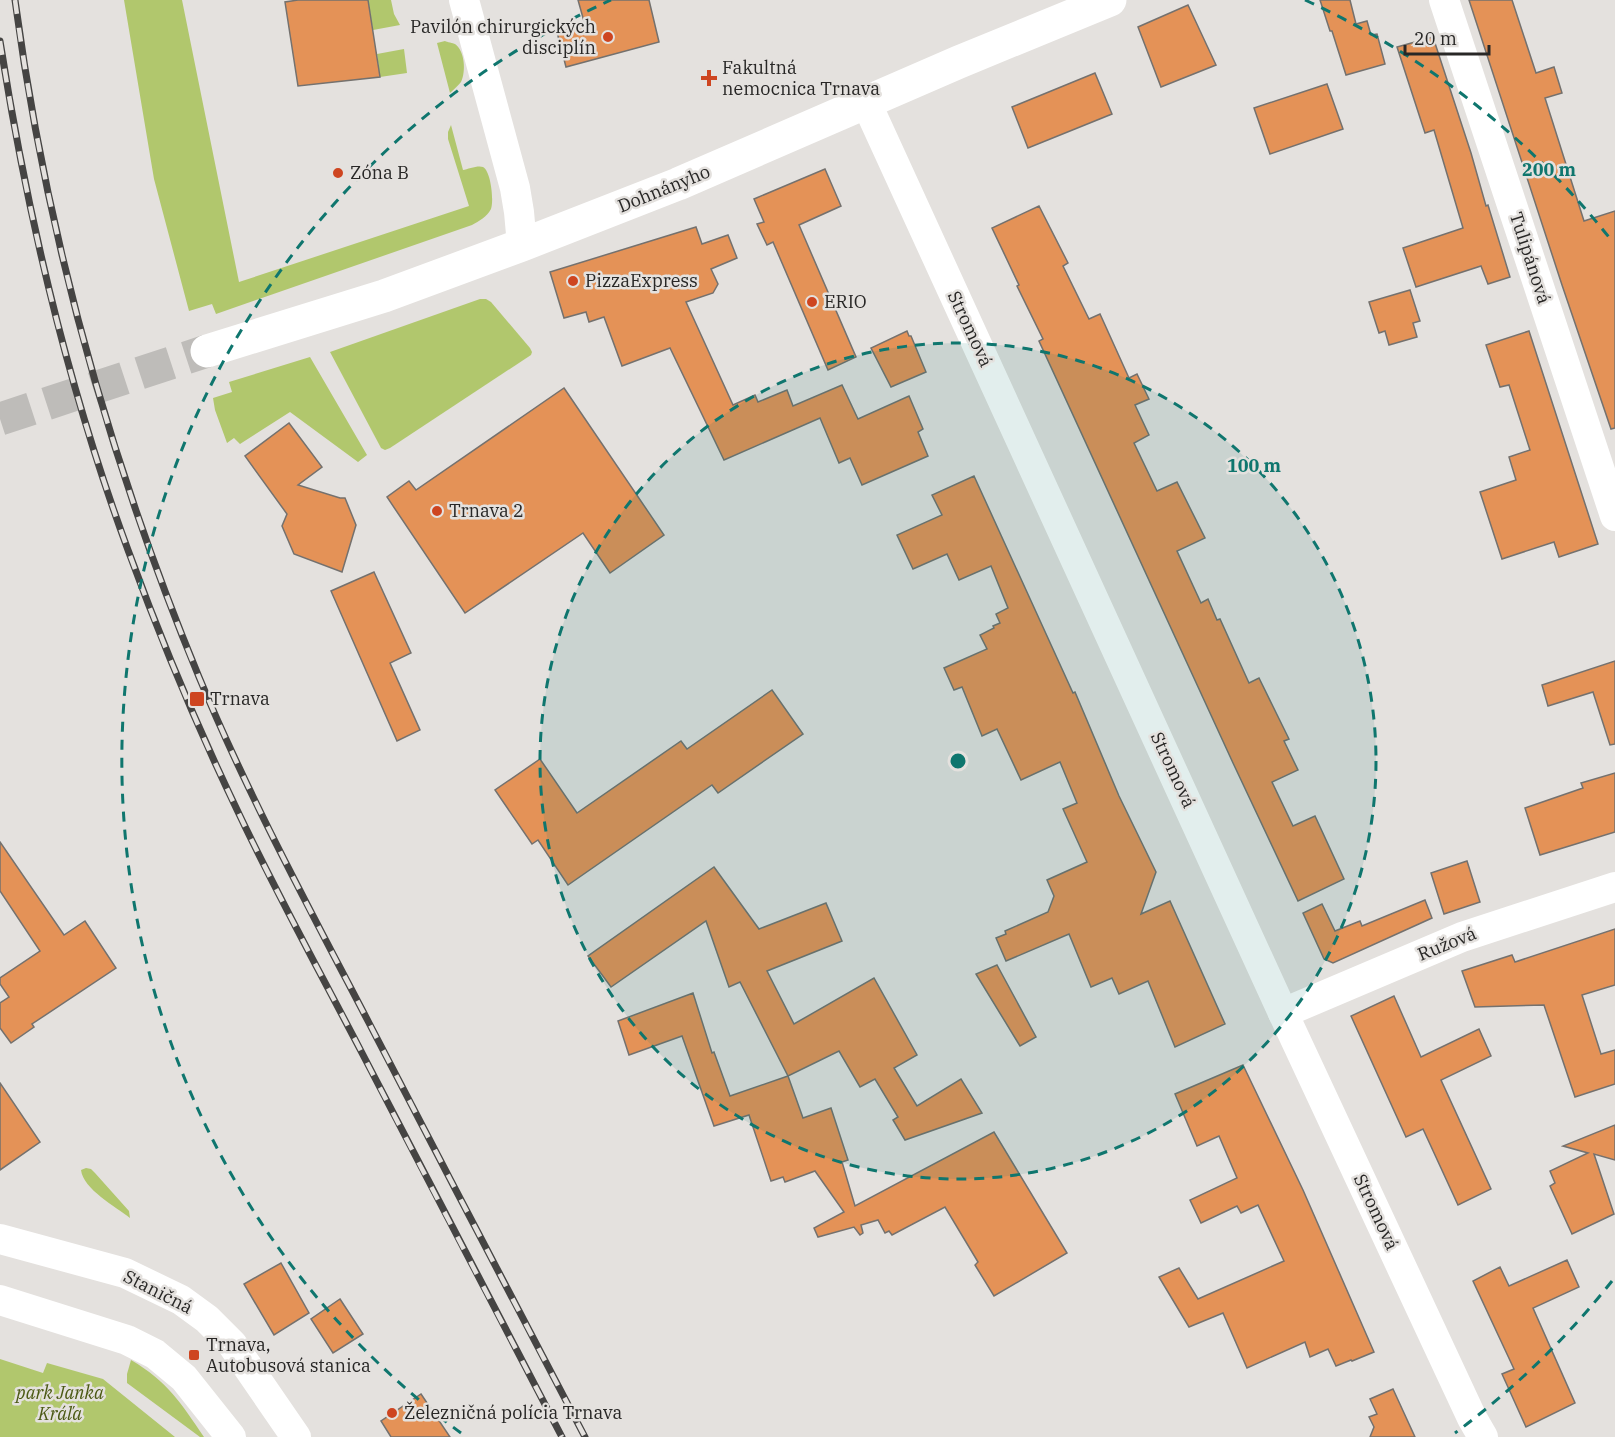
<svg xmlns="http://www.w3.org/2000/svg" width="1615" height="1437" viewBox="0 0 1615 1437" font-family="'IBM Plex Serif',serif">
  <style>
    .green { fill: #b1c76d }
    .building { fill: #e49257; stroke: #74716e; stroke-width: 1.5 }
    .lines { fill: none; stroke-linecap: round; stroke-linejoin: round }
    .tertiary-tunnel { stroke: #bebcb9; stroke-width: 33; stroke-dasharray: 33 16; stroke-linecap: butt }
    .minor { stroke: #fff; stroke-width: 30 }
    .tertiary { stroke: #fff; stroke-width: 33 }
    .rail-casing { stroke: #454443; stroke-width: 7 }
    .rail { stroke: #e4e1de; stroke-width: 4.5; stroke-dasharray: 14; stroke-linecap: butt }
    .ring { fill: none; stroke: #0f766e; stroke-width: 3; stroke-dasharray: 10 8 }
    .poi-dot { fill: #ce4520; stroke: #e4e1de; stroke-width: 2 }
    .labels { text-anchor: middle; stroke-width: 5; stroke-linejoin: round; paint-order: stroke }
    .poi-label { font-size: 18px; fill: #282726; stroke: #e4e1de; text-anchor: start }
    .street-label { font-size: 18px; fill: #282726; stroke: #e4e1de }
    .park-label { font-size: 18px; font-style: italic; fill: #4b5914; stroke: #e4e1de }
    .centre { fill: #0f766e; stroke: #e4e1de; stroke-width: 3 }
    .ring-label { font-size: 18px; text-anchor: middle; font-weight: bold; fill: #0f766e; stroke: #e4e1de; stroke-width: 5; stroke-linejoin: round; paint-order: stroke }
  </style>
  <rect width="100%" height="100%" fill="#e4e1de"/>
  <g class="green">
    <path d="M124,0H182L239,282L469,206L448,139V132L451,125L463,170C468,169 478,165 483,167C491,171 494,201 491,209C487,217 479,221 472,225L216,314L212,304L189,311L154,179Z"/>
    <polygon points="368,0 391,0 394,14 400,25 373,30"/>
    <path d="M445,41C447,42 453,43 455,44C465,51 466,72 461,82C458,86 454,89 450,93L437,43Z"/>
    <polygon points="404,49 407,73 380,77 377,54"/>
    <polygon points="480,299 486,299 491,302 530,348 532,352 531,355 390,448 385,450 381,448 330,352"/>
    <polygon points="310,357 367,455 358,462 290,412 240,444 234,438 227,443 215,410 213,398 232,392 229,382"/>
    <path d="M86,1168L91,1169L95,1173L129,1211L130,1218C116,1207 83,1189 81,1170Z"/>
    <polygon points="0,1359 43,1373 47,1363 103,1379 175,1437 0,1437"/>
    <path d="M131,1360C168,1382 181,1403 204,1437H200L127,1383V1374Z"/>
  </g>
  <g class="building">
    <polygon points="298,0 368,0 380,77 298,86 285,2"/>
    <polygon points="578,0 649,0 659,42 566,67 557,32 585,25"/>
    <polygon points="1320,0 1350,0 1356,24 1367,21 1371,35 1377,34 1385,64 1346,75 1332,31 1330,31"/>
    <polygon points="1469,0 1512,0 1536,73 1554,67 1562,93 1545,98 1584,221 1615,211 1615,428 1611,429 1562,285"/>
    <polygon points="1188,5 1216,65 1161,87 1138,27"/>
    <polygon points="1433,37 1471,153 1486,206 1488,205 1510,277 1488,284 1481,266 1416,287 1403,248 1463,228 1434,130 1425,133 1397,47"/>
    <polygon points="1095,73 1112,114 1028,148 1012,107"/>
    <polygon points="1327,84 1343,129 1270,154 1254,108"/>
    <polygon points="825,169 841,206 799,225 856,357 828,370 773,242 767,245 757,224 764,222 754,199"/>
    <polygon points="1039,206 1068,263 1063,266 1089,319 1100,314 1129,378 1137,374 1149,399 1135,405 1149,435 1134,443 1157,491 1177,482 1205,538 1177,551 1201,603 1208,599 1217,620 1220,619 1249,683 1259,678 1289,739 1284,741 1298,770 1272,782 1293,826 1315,816 1344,879 1298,901 1233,763 1039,341 1043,339 1017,286 1019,285 992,228"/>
    <polygon points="696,227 702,244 728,235 737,258 711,269 718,284 713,293 686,302 733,405 755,395 758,402 787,390 793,406 842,385 858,419 909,396 923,429 918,432 928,456 862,485 850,458 839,463 820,418 724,460 670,348 622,366 604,317 589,322 586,312 564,318 550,272"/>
    <polygon points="1410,290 1420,321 1413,323 1417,337 1389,345 1385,331 1379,333 1369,302"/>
    <polygon points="907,331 909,336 911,336 926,372 891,387 871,348"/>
    <polygon points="1529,331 1598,544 1559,557 1554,542 1502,559 1480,492 1516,480 1509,457 1530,450 1509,385 1500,387 1486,345"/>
    <polygon points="564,388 664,535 610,573 583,533 465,613 387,497 409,481 416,490"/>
    <polygon points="289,423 322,467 298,485 340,498 345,498 356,525 342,572 294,554 282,526 287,514 245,456"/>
    <polygon points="974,476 1073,693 1075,692 1119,796 1156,872 1141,914 1170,901 1225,1024 1175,1047 1148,981 1119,994 1112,978 1091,987 1069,934 1006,961 996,938 1006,934 1005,931 1048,912 1054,896 1047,880 1087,862 1063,809 1077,803 1060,762 1021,780 997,729 982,736 962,687 954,690 944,668 987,649 980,635 994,628 993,626 1000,623 996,614 1008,608 991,566 959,580 947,554 913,569 897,535 942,515 932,495"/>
    <polygon points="374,572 411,653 390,663 420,730 397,741 331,591"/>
    <polygon points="1615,661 1615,744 1610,745 1593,692 1548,706 1542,685"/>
    <polygon points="772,690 803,734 718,793 712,785 568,885 538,840 532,844 495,790 540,759 577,813 681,741 687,749"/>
    <polygon points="1615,773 1615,832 1540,855 1525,808 1583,788 1581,783"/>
    <polygon points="0,842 64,935 85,921 116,968 32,1024 34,1027 11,1043 0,1028 0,1003 9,997 0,984 0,978 40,951 0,891"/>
    <polygon points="1467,861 1480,902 1444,914 1431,873"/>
    <polygon points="714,867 759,929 826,903 842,941 767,971 794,1024 874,978 917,1055 894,1068 917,1106 961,1079 982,1113 905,1140 893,1120 898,1117 875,1079 860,1087 839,1051 788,1076 740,982 729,987 706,921 611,987 588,956"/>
    <polygon points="1425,900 1432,918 1333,963 1324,959 1303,913 1322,904 1335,931 1360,921 1362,926"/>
    <polygon points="1615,929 1615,985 1582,995 1601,1054 1615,1050 1615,1084 1575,1097 1544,1005 1475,1007 1462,971 1512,955 1515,962"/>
    <polygon points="997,965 1036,1037 1020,1046 976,974"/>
    <polygon points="693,993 712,1053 714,1052 730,1096 788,1076 803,1118 831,1108 848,1160 842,1162 855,1206 994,1132 1067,1253 994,1296 975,1265 978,1262 945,1207 892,1235 889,1231 885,1233 878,1220 861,1225 863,1233 860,1235 854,1227 818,1237 814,1228 844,1212 815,1171 785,1182 783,1177 771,1181 749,1115 714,1126 682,1036 629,1055 618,1021"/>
    <polygon points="1394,996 1421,1057 1479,1029 1491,1056 1441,1080 1491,1189 1458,1205 1423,1129 1406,1137 1351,1016"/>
    <polygon points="1243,1065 1303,1190 1374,1352 1352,1361 1351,1360 1336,1366 1328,1349 1310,1357 1305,1342 1247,1368 1223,1313 1189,1327 1159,1277 1179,1268 1198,1299 1284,1261 1258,1205 1241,1213 1237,1206 1201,1223 1190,1200 1237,1178 1219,1136 1197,1146 1175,1094"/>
    <polygon points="0,1083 40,1142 0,1170"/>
    <polygon points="1615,1125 1615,1160 1594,1154 1614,1214 1572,1234 1550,1186 1555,1183 1550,1171 1588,1153 1563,1146"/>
    <polygon points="1567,1260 1579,1287 1533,1308 1575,1403 1526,1427 1502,1374 1514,1369 1473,1281 1500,1267 1509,1286"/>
    <polygon points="281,1263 309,1313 274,1335 244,1284"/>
    <polygon points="340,1299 363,1334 333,1353 311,1319"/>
    <polygon points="1393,1389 1415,1437 1370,1437 1374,1427 1369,1417 1377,1414 1370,1399"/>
    <polygon points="421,1394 450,1437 391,1437 381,1421"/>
  </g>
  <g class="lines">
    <polyline class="tertiary-tunnel" points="0,419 207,351"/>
    <g class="minor">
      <polyline points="464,0 515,188 519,212 522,245"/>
      <polyline points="1444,0 1615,516"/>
      <polyline points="866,102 1283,1013 1472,1418 1483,1437"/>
      <polyline points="1283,1013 1462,937 1615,887"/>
      <polyline points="0,1239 125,1273 181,1300 207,1319 232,1344 296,1437"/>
      <polyline points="0,1300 127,1340 155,1354 184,1378 231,1437"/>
    </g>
    <polyline class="tertiary" points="207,351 384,296 522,245 678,184 959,62 1110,0"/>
    <g class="rail-casing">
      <g id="rail">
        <path d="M15,0C46,233 109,460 199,677C248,795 309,908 368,1021C440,1160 512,1298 585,1437"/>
        <path d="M0,41C27,214 67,385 128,550C161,640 198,729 240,816C278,896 321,974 362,1053C428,1181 495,1309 562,1437"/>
      </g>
    </g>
    <use href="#rail" class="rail"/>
  </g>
  <circle cx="958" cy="761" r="418" fill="#0f766e" fill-opacity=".12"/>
  <g class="ring">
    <circle cx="958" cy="761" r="418"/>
    <path d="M1612 1281A836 836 0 0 1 1455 1433M461 1433A836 836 0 0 1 611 0M1305 0A836 836 0 0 1 1612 241"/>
  </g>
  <g class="poi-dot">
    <circle cx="608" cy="37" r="6"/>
    <path d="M706 69h6v6h6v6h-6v6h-6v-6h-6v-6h6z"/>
    <circle cx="338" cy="173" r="6"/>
    <circle cx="573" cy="281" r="6"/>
    <circle cx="812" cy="302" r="6"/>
    <circle cx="437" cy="511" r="6"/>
    <rect x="189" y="691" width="16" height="16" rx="3"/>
    <rect x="188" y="1349" width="12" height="12" rx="3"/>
    <circle cx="392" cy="1413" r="6"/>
  </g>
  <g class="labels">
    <g class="poi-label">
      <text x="596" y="33" text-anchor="end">Pavilón chirurgických<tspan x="596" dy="21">disciplín</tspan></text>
      <text x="722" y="74">Fakultná<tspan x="722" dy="21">nemocnica Trnava</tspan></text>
      <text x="350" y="179">Zóna B</text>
      <text x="585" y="287">PizzaExpress</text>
      <text x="824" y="308">ERIO</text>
      <text x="449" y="517">Trnava 2</text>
      <text x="210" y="705">Trnava</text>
      <text x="206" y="1351">Trnava,<tspan x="206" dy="21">Autobusová stanica</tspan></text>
      <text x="404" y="1419">Železničná polícia Trnava</text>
    </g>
    <g class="street-label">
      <text transform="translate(664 189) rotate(-22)" y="6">Dohnányho</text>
      <text transform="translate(1530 258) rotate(72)" y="6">Tulipánová</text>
      <text transform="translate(970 329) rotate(65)" y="6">Stromová</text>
      <text transform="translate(1173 770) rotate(65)" y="6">Stromová</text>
      <text transform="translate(1447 944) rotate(-22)" y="6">Ružová</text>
      <text transform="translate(1376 1212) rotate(65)" y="6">Stromová</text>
      <text transform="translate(158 1292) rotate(27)" y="6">Staničná</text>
    </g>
    <g class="park-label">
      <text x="60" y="1399">park Janka<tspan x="60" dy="21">Kráľa</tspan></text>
    </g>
  </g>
  <circle cx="958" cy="761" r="9" class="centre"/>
  <g class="ring-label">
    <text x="1549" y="176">200 m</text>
    <text x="1254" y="472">100 m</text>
  </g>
  <path d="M1405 45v9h84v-9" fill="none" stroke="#282726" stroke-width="3"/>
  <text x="1414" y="45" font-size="18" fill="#282726" stroke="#e4e1de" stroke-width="4.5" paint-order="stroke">20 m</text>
</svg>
